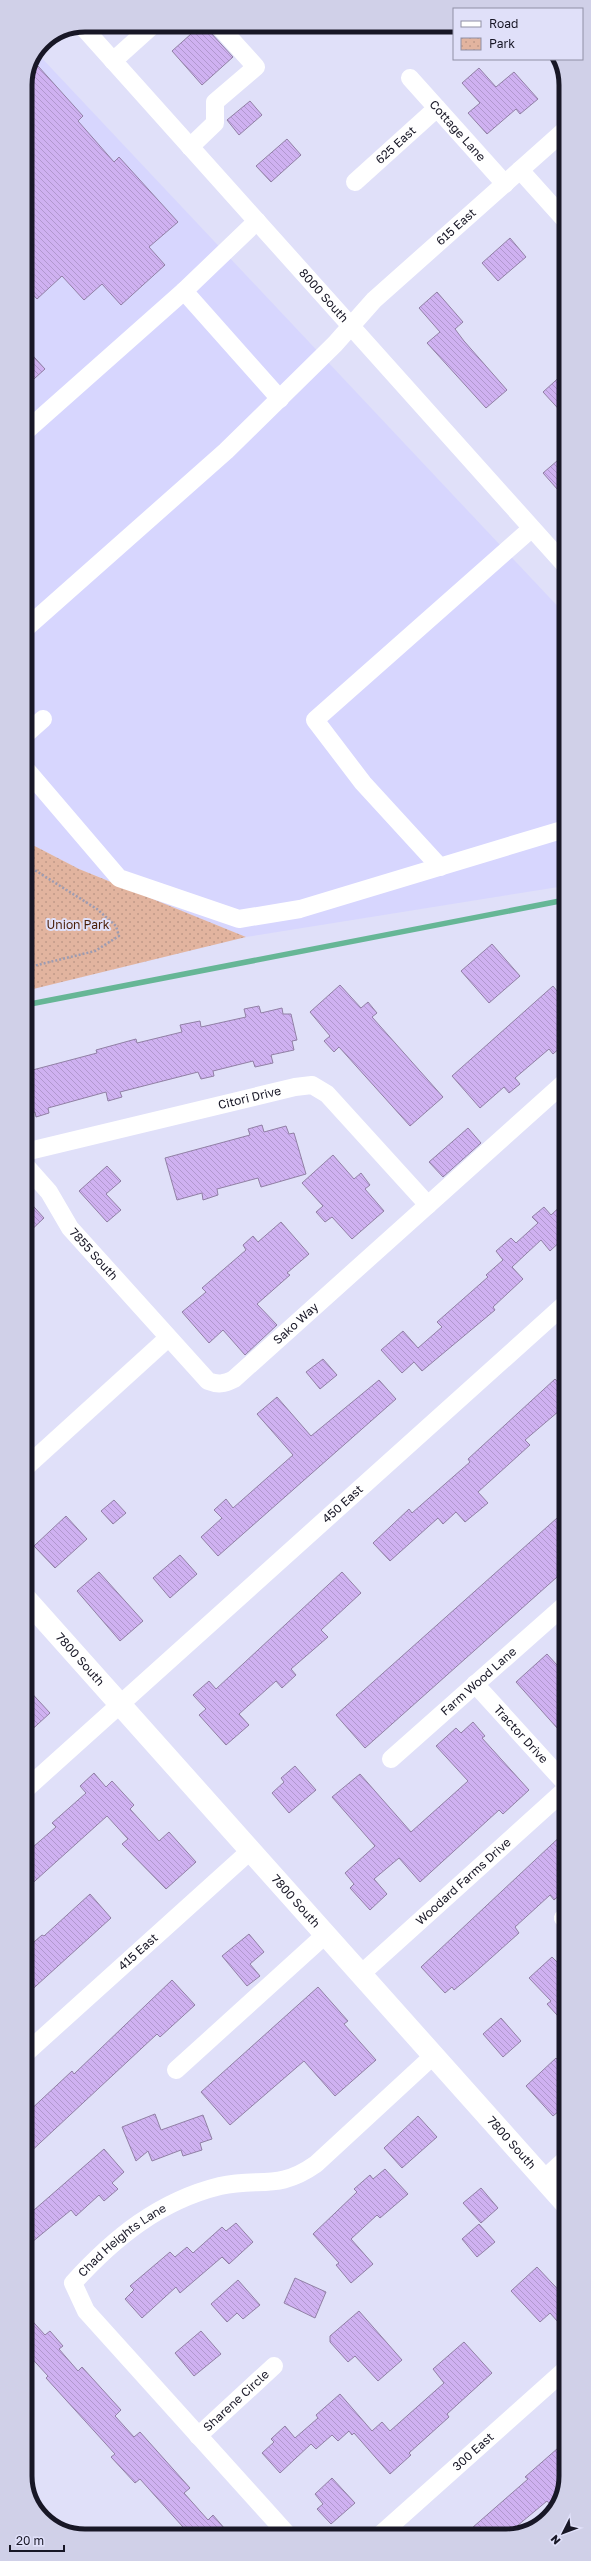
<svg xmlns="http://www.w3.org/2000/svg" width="591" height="2561" viewBox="0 0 591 2561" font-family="'Golos Text',sans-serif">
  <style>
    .built { fill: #d7d6fe }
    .park { fill: url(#park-dots) }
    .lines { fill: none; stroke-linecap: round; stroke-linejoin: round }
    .stream { stroke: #66b696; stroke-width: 5.5 }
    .building { fill: url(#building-back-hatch); stroke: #9180a5 }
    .path { stroke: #9d9cb2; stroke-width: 2.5; stroke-dasharray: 2 2; stroke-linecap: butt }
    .minor { stroke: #fff; stroke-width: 18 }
    .major { stroke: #fff; stroke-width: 22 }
    .labels { text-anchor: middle; stroke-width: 4; stroke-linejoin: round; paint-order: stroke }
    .street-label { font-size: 12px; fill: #181726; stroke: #e0e0f9 }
    .park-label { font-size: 12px; fill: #491d06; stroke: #e0e0f9 }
    .rim { fill: none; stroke: #181726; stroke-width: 5 }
  </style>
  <defs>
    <pattern id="park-dots" width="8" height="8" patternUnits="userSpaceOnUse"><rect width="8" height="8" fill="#e2b49f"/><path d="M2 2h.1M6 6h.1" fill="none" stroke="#c19a89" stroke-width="1.8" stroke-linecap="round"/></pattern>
    <pattern id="building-back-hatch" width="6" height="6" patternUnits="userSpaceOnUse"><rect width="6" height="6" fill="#cfb1f1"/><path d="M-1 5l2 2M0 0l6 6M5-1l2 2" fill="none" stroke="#b198ce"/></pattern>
  </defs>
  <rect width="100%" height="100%" fill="#e0e0f9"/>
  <polygon class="built" points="38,54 565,614 565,886 246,937 79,869 25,841 25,84"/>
  <polygon class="park" points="25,841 79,869 246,937 25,991"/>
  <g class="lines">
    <polyline class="stream" points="25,1005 565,900"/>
  </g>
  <g class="building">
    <polygon points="201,25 208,25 210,32 233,57 202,85 172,51"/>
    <polygon points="38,66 83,116 78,121 114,162 119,157 178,222 149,247 165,265 121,305 102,284 84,300 62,276 37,299 25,286 25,84 30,73"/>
    <polygon points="479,68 496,87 514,72 538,99 520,114 516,109 487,134 468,113 480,103 462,83"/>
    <polygon points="250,101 262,115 239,135 227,120"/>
    <polygon points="287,139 301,155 271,182 256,166"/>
    <polygon points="510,238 526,257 498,281 482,263"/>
    <polygon points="437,292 463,322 455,329 464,341 507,390 486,408 427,343 440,332 419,308"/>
    <polygon points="25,347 45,369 25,387"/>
    <polygon points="565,372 565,416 543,392"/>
    <polygon points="565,454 565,498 543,473"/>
    <polygon points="492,944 520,976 489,1003 461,971"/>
    <polygon points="340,985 361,1008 368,1002 377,1013 372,1017 443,1097 410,1126 339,1047 334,1052 324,1041 330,1036 310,1012"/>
    <polygon points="553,986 565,1001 565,1033 559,1038 564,1044 553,1054 549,1049 515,1078 520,1084 509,1093 504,1087 480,1108 452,1076"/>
    <polygon points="259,1006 261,1013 282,1008 283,1014 291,1014 297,1040 292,1041 294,1050 271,1055 273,1063 255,1067 253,1061 213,1071 214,1076 201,1079 198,1072 120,1092 122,1097 108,1101 106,1092 48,1108 49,1113 36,1117 35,1112 25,1115 25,1072 97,1053 96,1050 136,1039 137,1043 182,1032 180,1025 200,1021 201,1027 246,1017 244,1009"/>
    <polygon points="262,1125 264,1132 286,1126 289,1134 294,1133 306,1174 261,1187 258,1178 217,1189 218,1195 203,1200 202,1193 177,1200 165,1158 250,1135 248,1129"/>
    <polygon points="468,1128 481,1143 443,1177 429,1162"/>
    <polygon points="333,1155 354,1179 361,1173 370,1185 365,1189 384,1211 352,1239 332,1217 325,1222 316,1212 323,1206 302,1183"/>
    <polygon points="107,1166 121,1181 106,1194 121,1210 107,1222 79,1191"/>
    <polygon points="26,1198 44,1218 26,1235"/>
    <polygon points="565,1202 565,1237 550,1251 541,1240 512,1267 523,1279 493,1307 495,1310 422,1371 414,1362 402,1373 381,1350 403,1331 418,1348 442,1327 437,1322 488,1277 486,1275 503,1260 496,1251 511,1238 516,1243 538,1223 532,1217 544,1207 551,1215"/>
    <polygon points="281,1222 309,1254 287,1273 290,1275 257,1304 277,1325 245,1355 223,1330 209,1343 182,1312 206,1292 202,1288 246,1250 243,1245 253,1236 258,1242"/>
    <polygon points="323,1359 337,1375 320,1389 306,1372"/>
    <polygon points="555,1379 566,1391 566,1405 525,1440 530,1445 478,1492 488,1503 465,1522 456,1512 443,1524 438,1518 390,1561 373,1543 409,1509 412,1513 470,1462 468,1459"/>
    <polygon points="379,1380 396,1399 218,1556 201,1537 222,1518 214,1510 226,1499 233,1508 293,1455 257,1414 277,1397 311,1436"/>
    <polygon points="114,1500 126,1513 113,1524 101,1511"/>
    <polygon points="566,1510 566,1569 365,1748 336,1715"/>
    <polygon points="66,1516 87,1539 55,1568 34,1546"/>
    <polygon points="180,1555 197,1574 170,1598 153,1578"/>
    <polygon points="99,1572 143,1621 120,1641 77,1591"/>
    <polygon points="342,1572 361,1593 321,1630 328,1637 291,1669 296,1675 282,1688 276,1681 239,1714 249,1725 226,1745 199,1715 206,1709 193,1695 209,1681 216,1689"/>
    <polygon points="547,1654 566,1675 566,1738 516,1682"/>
    <polygon points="26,1687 50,1713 26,1735"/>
    <polygon points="473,1722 485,1736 482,1738 529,1790 503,1814 499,1810 420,1882 399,1858 374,1879 387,1894 370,1910 350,1888 354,1884 345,1873 375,1846 332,1797 360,1774 411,1832 468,1781 436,1746 456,1728 461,1733"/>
    <polygon points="295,1766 316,1790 289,1813 272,1793 284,1782 281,1778"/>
    <polygon points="94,1773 106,1787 112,1781 134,1805 130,1809 159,1841 169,1832 196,1862 166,1889 122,1844 128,1839 107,1816 26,1889 26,1839 33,1847 56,1827 52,1823 86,1793 80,1786"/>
    <polygon points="566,1831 566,1889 554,1900 550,1895 515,1927 519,1933 472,1975 454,1990 452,1987 445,1993 421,1967"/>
    <polygon points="90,1894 111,1918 26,1995 26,1949 42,1935 44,1936"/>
    <polygon points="249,1934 264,1952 250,1964 260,1976 247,1986 222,1956"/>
    <polygon points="552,1957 566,1971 566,2025 547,2004 551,2001 529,1978"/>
    <polygon points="172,1980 195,2005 160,2037 157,2034 26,2156 26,2114 72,2071 74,2074"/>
    <polygon points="318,1987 348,2021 344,2024 376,2060 335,2096 304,2061 230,2125 201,2092"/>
    <polygon points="501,2018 521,2041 503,2057 483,2034"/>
    <polygon points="556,2058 566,2069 566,2105 553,2116 526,2086"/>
    <polygon points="155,2114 161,2130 203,2115 212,2139 200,2143 202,2150 183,2156 181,2150 152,2161 148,2151 136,2161 122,2127"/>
    <polygon points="418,2116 437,2137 402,2168 384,2148"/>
    <polygon points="104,2149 124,2172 112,2183 118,2189 104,2201 99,2195 76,2216 71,2210 26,2247 26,2217"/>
    <polygon points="385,2169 408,2194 380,2218 377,2215 351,2239 373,2264 351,2283 336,2265 339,2263 313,2234 357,2192 354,2189 370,2175 373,2179"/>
    <polygon points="481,2188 498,2208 481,2223 463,2203"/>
    <polygon points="236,2223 253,2242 229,2264 222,2257 180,2293 176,2287 142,2318 125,2299 134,2290 130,2286 170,2252 175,2257 187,2247 193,2253 222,2227 226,2231"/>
    <polygon points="479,2224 495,2242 477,2257 462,2239"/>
    <polygon points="537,2267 566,2298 566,2331 550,2313 540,2322 511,2291"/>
    <polygon points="295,2278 326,2292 315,2318 284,2303"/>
    <polygon points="238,2280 260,2305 243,2319 237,2313 227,2322 211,2304"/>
    <polygon points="359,2311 402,2360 378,2381 355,2356 348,2362 330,2342 330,2336"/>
    <polygon points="26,2314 45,2335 50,2331 63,2346 59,2349 78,2371 82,2367 121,2410 115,2416 134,2437 140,2432 190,2488 184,2493 208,2520 213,2515 231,2536 191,2536 140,2479 135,2483 111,2457 115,2454 46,2378 48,2376 26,2352"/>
    <polygon points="201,2331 221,2354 194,2376 175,2353"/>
    <polygon points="464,2342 492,2373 447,2414 449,2417 409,2453 411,2455 390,2474 354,2433 352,2435 349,2431 338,2441 332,2435 316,2449 311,2444 280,2473 262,2453 274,2442 271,2439 285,2426 295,2438 318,2418 316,2415 340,2394 372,2431 382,2422 390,2431 444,2383 433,2369"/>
    <polygon points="566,2441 566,2477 554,2509 547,2501 517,2526 523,2532 518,2535 464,2535 528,2479 525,2477"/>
    <polygon points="332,2478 355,2503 331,2524 317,2509 323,2504 315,2494"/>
  </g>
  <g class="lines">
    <polyline class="path" points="25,864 97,909 116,926 119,936 95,951 25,968"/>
    <g class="minor">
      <path id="s1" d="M82,26L565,565"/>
      <polyline points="113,61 153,25"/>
      <path id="s2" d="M410,78L505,184"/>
      <polyline points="190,147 215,123 215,102 256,67 218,25"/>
      <polyline points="520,170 565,220"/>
      <path id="s3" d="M355,182L437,108"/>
      <polyline points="184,291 280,399"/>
      <polyline points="25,432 184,291 257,221"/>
      <path id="s4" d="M25,629L226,451L335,344L374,300L565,130"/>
      <polyline points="25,735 43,719"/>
      <polyline points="25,768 119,878 239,919 300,909 565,829"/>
      <polyline points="440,867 363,783 315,720 531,529"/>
      <path id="s5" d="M25,1152L295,1087L312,1085L327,1094L428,1205"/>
      <path id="s6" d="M25,1165L49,1192L70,1228L208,1381C218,1385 224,1384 234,1379L565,1082"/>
      <polyline points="26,1467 168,1338"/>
      <path id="s7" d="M475,1684L566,1784"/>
      <path id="s8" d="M391,1759L566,1604"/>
      <path id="s9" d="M26,1789L565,1304"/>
      <polyline points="563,1918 566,1916"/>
      <path id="s10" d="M361,1974L566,1789"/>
      <path id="s11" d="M26,2053L250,1851"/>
      <polyline points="176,2070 325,1935"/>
      <polyline points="544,2179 566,2159"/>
      <path id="s12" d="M198,2436L274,2366"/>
      <path id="s13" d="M288,2535L86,2311L73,2283C114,2238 159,2201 220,2186C260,2177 278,2191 316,2164L433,2056"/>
      <path id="s14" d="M380,2535L566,2369"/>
    </g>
    <path class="major" id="s15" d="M26,1599L566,2204"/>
  </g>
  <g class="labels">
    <g class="street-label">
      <text dy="4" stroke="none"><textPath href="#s2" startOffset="71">Cottage Lane</textPath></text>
      <text dy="4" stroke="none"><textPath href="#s3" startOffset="55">625 East</textPath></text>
      <text dy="4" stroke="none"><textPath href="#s4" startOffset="590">615 East</textPath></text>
      <text dy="4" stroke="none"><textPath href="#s1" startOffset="362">8000 South</textPath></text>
      <text dy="4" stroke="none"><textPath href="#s5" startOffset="231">Citori Drive</textPath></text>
      <text dy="4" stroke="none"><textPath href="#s6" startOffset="113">7855 South</textPath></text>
      <text dy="4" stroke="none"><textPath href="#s6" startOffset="394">Sako Way</textPath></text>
      <text dy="4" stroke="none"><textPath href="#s9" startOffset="426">450 East</textPath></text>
      <text dy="4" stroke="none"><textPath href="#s15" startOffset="81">7800 South</textPath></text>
      <text dy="4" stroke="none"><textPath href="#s8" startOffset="117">Farm Wood Lane</textPath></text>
      <text dy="4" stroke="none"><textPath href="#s7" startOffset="68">Tractor Drive</textPath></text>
      <text dy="4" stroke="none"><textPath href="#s10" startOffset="138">Woodard Farms Drive</textPath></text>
      <text dy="4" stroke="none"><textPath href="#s15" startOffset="405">7800 South</textPath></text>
      <text dy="4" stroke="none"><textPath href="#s11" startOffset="151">415 East</textPath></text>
      <text dy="4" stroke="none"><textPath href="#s15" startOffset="729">7800 South</textPath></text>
      <text dy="4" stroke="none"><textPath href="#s13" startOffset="398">Chad Heights Lane</textPath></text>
      <text dy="4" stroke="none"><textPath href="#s12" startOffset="52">Sharene Circle</textPath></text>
      <text dy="4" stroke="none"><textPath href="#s14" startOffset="125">300 East</textPath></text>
    </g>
    <g class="park-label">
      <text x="78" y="929">Union Park</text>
    </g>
  </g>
  <path d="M0 0H591V2561H0ZM85 32H506A53 53 0 0 1 559 85V2476A53 53 0 0 1 506 2529H85A53 53 0 0 1 32 2476V85A53 53 0 0 1 85 32Z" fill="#d0d0e8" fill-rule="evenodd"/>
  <path class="rim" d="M85 32H506A53 53 0 0 1 559 85V2476A53 53 0 0 1 506 2529H85A53 53 0 0 1 32 2476V85A53 53 0 0 1 85 32Z"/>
  <rect x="453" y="8" width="130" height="52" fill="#e0e0f9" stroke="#9090a5"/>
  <rect x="461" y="21" width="20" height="6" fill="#ffffff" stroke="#9090a5"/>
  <text x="489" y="28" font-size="12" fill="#181726">Road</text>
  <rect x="461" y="38" width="20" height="12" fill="url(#park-dots)" stroke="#9090a5"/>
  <text x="489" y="48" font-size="12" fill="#181726">Park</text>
  <g transform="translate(563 2533) rotate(228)" stroke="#e0e0f9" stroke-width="3" paint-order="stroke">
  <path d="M0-3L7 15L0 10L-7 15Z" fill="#181726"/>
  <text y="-6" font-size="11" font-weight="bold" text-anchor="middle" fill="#181726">N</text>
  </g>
  <path d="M10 2545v6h54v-6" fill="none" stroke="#181726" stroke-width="2"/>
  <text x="16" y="2545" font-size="12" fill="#181726" stroke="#e0e0f9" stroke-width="3" paint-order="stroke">20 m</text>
</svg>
